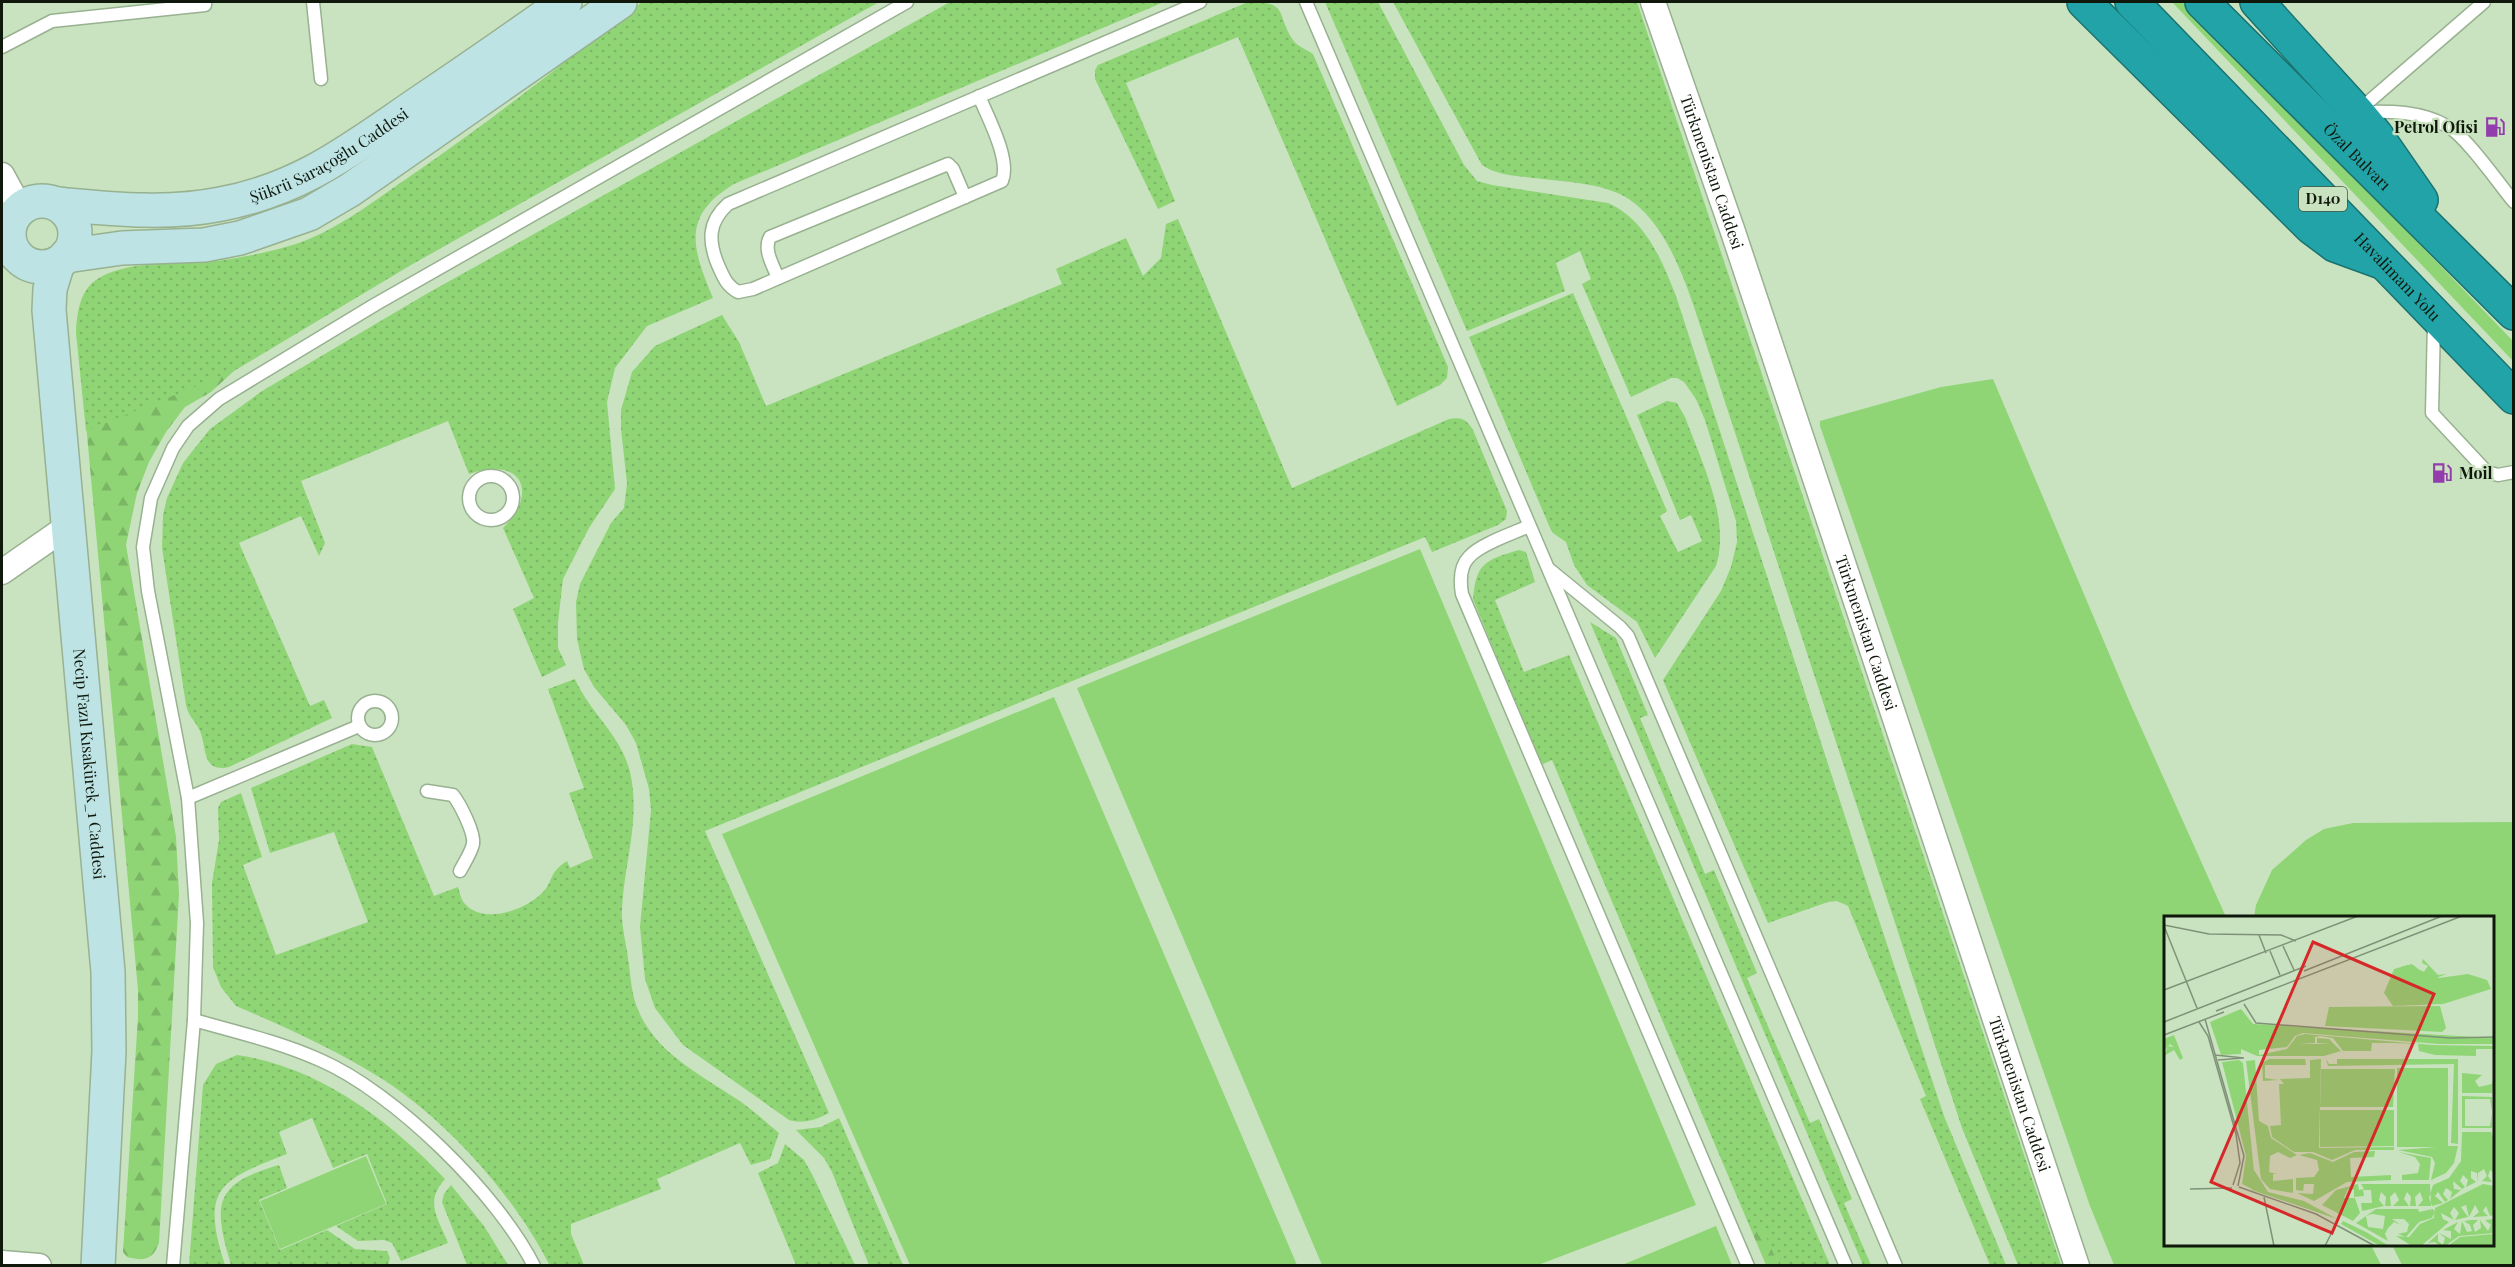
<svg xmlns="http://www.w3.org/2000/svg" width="2515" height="1267" viewBox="0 0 2515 1267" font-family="'Playfair Display',serif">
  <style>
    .grass { fill: #8fd575 }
    .forest { fill: url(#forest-firs) }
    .park { fill: url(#park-dots) }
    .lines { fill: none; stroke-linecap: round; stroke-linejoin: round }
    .lane-casing { stroke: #98b190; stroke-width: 15 }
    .street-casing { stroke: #98b190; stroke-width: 27 }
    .secondary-casing { stroke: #98b190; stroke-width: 36 }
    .highway-casing { stroke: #1b7270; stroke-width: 36 }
    .lane { stroke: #fff; stroke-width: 12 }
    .street { stroke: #fff; stroke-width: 24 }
    .secondary { stroke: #bde3e5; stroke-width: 33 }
    .highway { stroke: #22a3a7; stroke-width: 33 }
    .labels { text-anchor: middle; stroke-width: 4.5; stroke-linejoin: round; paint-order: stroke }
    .shield { fill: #c9e3c0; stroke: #475541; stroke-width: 1.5 }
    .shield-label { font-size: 15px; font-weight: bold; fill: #0f180b }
    .poi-label { font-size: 16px; font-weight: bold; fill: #0f180b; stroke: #c9e3c0; text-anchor: end }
    .street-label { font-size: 16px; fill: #0f180b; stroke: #c9e3c0 }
    .inset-road { fill: none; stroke: #7f9278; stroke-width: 1.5 }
    .view { fill: #d62828; fill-opacity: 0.15; stroke: #d62828; stroke-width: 3 }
    .inset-edge { fill: none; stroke: #0f180b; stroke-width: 3 }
  </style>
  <defs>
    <pattern id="forest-firs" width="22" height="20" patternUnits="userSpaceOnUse" patternTransform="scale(1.5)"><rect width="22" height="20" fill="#8fd575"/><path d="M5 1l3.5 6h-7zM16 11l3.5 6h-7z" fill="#7ab664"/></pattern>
    <pattern id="park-dots" width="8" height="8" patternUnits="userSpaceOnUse" patternTransform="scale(1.5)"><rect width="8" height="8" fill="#8fd575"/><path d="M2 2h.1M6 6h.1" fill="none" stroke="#7ab664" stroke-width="1.8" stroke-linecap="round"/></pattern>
  </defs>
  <rect width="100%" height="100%" fill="#c9e3c0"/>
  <g class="grass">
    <polygon points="2172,2 2186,2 2513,341 2513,361"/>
    <polygon points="1993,379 2130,703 2226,917 2166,918 2166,1244 2371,1245 2381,1265 2114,1265 2090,1206 1820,426 1820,421 1941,387"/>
    <polygon points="1420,549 1696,1205 1538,1265 1322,1265 1077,688"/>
    <polygon points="1054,697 1297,1265 910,1265 722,834"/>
    <polygon points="2513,822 2513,1265 2402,1265 2392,1245 2492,1244 2492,918 2254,917 2256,905 2272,870 2306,840 2324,829 2353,823"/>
    <polygon points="366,1156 386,1204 280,1249 260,1201"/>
    <polygon points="1716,1226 1732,1265 1622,1265"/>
  </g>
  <g class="forest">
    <path d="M234,371L211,392L185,407L166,432L149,462L137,493L126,545L176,837L179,894L159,1243C152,1261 144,1261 127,1257L123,1252L138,1016V990L83,391Z"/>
    <polygon points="1763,1229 1779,1265 1766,1265 1752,1232"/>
  </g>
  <g class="park">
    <path d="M642,2H879L411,265L234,371L86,431L76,333C77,314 79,292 96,280C125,260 174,265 207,262C236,259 283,250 309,239C345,224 377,199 409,177C489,122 565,62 642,2Z"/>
    <path d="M950,2H1164L734,184C681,216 692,248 713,298L647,326L615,368L607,402L615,489L589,528L563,579L558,622V648L566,665L542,677L513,609L534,598L503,528C541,490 519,456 469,474L448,421L301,481L325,543L319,556L301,516L239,543L310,706L324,700L332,718L229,767C201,773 207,747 200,731C195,720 189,718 186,705L162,548L163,515L167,498L183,463L210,429L262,391L428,293Z"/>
    <path d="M1248,2C1290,2 1275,13 1293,40C1297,46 1307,50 1313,54L1448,367L1447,378L1440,385L1397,406L1238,37L1126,83L1175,201L1158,209L1095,79V70L1098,65Z"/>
    <path d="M1325,2H1378L1464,165L1477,181L1492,185L1608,203C1645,219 1662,260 1676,296L1866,881L1944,1116L2006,1265H1990L1920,1099L1926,1096L1848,906L1837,901L1828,902L1768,923L1663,680L1721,591L1731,567L1737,542L1736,521L1705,420L1696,399L1684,382L1677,378H1671L1631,397L1582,284L1591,279L1580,251L1556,263L1565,291L1467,331Z"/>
    <path d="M1393,2H1637L2061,1265H2018L1962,1128L1695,310C1681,269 1659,209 1615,192C1593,183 1567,182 1543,179C1523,176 1499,177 1482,165Z"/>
    <path d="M1178,219L1292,488L1449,419C1462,417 1466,419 1473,430L1507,511L1506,519L1498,525L1432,552L1425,537L705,831L829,1113C816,1120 803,1124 789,1120L683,1045L655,1008L645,979L640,927L651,810L649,789L636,743L626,725L594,687L584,669L577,639L576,602L580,584L611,523L624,508L627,483L621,429V410L632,372L655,346L722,315L739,342L766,406L1062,284L1056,269L1126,238L1143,276L1161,258L1166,224Z"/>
    <path d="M1573,293L1667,511L1660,516L1678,552L1702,541L1691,515L1680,520L1637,415L1667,401L1677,403L1685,417C1701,461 1731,519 1716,566L1655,658L1637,622L1587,585L1574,565L1566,542L1553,533L1550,528L1469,337Z"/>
    <path d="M1519,550L1526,552L1535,582L1495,600L1524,672L1569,655L1830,1265H1779L1763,1230L1752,1232L1552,760L1541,765L1473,599C1476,562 1486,560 1519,550Z"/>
    <polygon points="1590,622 1616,638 1648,715 1640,718 1705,874 1714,870 1757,973 1747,978 1810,1123 1819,1119 1852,1199 1844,1203 1871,1265 1863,1265"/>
    <path d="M575,679C590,713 621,735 630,772C641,820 624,863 622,909C621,925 626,942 628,958C631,977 631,995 639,1012C658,1056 707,1078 744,1104C756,1113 768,1124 779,1133L770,1159L751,1165L740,1143L657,1179L661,1189L571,1224V1234L584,1265L550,1266C515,1196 445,1118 379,1077C334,1049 285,1027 236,1006L221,987L213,967L212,883L219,840L218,808L221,802L241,793L262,857L243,865L276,955L368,922L334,832L270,853L251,788L352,744L372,747L434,896L458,887C460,893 461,900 465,904C485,925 525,910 542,893C555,880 547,874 567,861L570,868L593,858L569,793L584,788L548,689Z"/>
    <path d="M237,1055C319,1067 389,1120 445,1179C424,1202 438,1218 448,1243L401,1261L392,1243L384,1240L358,1241L336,1226L387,1204L367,1154L333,1168L312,1118L279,1132L287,1154C220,1180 200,1188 225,1265H189L203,1085L216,1064Z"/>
    <polygon points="839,1118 903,1265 869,1265 832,1172 824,1158 796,1130 821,1127"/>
    <polygon points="785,1144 804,1160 812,1174 855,1265 796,1265 758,1173 778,1163"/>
    <path d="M279,1165L287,1188L259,1200L280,1250L327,1230L355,1249L387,1251L390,1258L388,1265H231C213,1204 213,1184 279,1165Z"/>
    <polygon points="451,1185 484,1226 508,1265 467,1265 442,1202 444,1194"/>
  </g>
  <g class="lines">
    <g class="lane-casing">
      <g id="lane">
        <polyline points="313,2 321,79"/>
        <polyline points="1306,2 1846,1266"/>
        <polyline points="2,47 52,21 205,5 205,2"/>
        <path d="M979,96C988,118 1011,160 1002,181L753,289L738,292C726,285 724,278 718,265C708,241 708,222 728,204L1200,2"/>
        <polyline points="2358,111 2484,2"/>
        <path d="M2361,112C2390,111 2420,111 2447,126C2465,135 2499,184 2514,202"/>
        <path d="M778,278C773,265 763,250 770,237L948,164L953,169L965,197"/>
        <polyline points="2434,321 2432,413 2487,472 2498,475 2514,472"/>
        <circle cx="491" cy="498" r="22"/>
        <path d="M1529,526C1514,533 1480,544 1469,557C1460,566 1460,582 1462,594L1748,1266"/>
        <polyline points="1550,570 1620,627 1628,636 1896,1266"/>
        <circle cx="375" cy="718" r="17"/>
        <path d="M427,791L453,795C460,804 475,833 473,844C471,853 464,863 460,871"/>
        <polyline points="188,798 359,726"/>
        <path d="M194,1020C236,1032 280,1042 320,1060C394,1092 498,1194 534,1266"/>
        <polyline points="173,1266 194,1020 197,923 188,798 148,591 143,547 151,498 173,448 188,426 219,399 376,304 907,2"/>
      </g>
    </g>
    <g class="street-casing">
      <g id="street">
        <path id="s1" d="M1653,2L1732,229L2077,1266"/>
        <polyline points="2,175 20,208"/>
        <polyline points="2,572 68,526"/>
        <polyline points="2,1263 39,1266"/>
      </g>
    </g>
    <g class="secondary-casing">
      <g id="secondary">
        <circle cx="42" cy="234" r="33"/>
        <path id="s2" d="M57,204C112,209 167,215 221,204C302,189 353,148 419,103C468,70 517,36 565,2"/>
        <polyline points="66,256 122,248 204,245 240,238 309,214 350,190 620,2"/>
        <path id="s3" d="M58,263L50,289L49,310L108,972L109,1051L98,1266"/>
      </g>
    </g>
    <g class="highway-casing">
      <g id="highway">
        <polyline points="2084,2 2311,227 2335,245 2379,261"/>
        <path id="s4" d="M2132,2L2514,397"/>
        <path id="s5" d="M2202,2L2514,313"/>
        <polyline points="2257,2 2357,112 2376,135 2421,200"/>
      </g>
    </g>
    <use href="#lane" class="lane"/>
    <use href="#street" class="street"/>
    <use href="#secondary" class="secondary"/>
    <use href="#highway" class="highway"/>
  </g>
  <defs>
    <g id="fuel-bare" transform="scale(1.62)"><path d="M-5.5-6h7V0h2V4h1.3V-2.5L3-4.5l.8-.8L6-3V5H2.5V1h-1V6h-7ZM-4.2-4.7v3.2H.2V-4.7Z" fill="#923dab" stroke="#c9e3c0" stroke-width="2.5" paint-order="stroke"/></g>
  </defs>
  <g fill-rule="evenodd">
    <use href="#fuel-bare" x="2495" y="127"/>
    <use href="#fuel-bare" x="2442" y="473"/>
  </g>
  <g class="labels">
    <rect class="shield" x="2299" y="187" width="48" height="24" rx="4.5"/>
    <g class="shield-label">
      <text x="2323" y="204">D140</text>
    </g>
    <g class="poi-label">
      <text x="2478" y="133">Petrol Ofisi</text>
      <text x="2459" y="479" text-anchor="start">Moil</text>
    </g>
    <g class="street-label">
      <text dy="6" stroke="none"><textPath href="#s2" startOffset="284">Şükrü Saraçoğlu Caddesi</textPath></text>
      <text dy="6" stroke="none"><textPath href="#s5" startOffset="219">Özal Bulvarı</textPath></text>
      <text dy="6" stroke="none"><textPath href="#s1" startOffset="180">Türkmenistan Caddesi</textPath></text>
      <text dy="6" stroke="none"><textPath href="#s4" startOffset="382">Havalimanı Yolu</textPath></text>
      <text dy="6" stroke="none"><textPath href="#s1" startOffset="666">Türkmenistan Caddesi</textPath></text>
      <text dy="6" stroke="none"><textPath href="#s3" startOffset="504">Necip Fazıl Kısakürek_1 Caddesi</textPath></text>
      <text dy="6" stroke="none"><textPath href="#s1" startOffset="1152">Türkmenistan Caddesi</textPath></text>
    </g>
  </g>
  <g transform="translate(2164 916)">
    <rect width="330" height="330" fill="#c9e3c0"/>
    <path d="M244,49L275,62L304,58L323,64L327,73L279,88L229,90L220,77L230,53ZM276,90L282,112L278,116L161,110L165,91ZM233,152H284V231H233ZM157,153H231L229,191H156ZM156,194H230V230L156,231Z" fill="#8fd575"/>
    <path d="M259,43L274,59L283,58L269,63L248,51H237L248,48L259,57L264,50L258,47ZM90,254L104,276L140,285L173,303L88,274ZM330,318V330H284L296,321Z" fill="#8fd575"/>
    <path d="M77,93L89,108L330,122V128H275L139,117L131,120L123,131L95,134V139L123,133L133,120L141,118L268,129L330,130V139L329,133H312V140L271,139L255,135L254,128L229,127H208L207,135H179L169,122L156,120L151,121V127L135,128H167L153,127V122L165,123L177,135L160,140H93L77,133V138L57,139L46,106ZM10,119L19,142L16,144L10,134L0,140L4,130L10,131L6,128L0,135V123ZM105,143H141L142,149H101V162L114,164L99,165L98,147ZM157,143L155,232L230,231V234H191L168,244L149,236H130L108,221L106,210L117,209L115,168H120L116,163L146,162V144ZM162,143L165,148H173V143H294V228L287,227L290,148L164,150ZM75,144L79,147L92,275L78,268L82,240L58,146ZM91,144L95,205L104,210L107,222L133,239L126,242L114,236L106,240L105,256L113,258H109V265L129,263V277L106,273L97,263L82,145ZM298,157L318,159L311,165L315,171L328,168L330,159L328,177H298ZM298,180L328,181V195L326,183H301V210H326L328,198V212H298ZM298,216H327L330,224V257L326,254L324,260L328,266L318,265L323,260L320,253L314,257V266L313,257L307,255V262L312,266L302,271L304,264L299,259L296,265L301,271L298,273L289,265L290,273L297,274L286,283L288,276L282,272L279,278L284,284L281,286L274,276L271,280L279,287L268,290L265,282L269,269L285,262L297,245ZM285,230H294L290,247L282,257L267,264L271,247L268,241L234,234ZM211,235L210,241L186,242L187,261L227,259V264L183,266L150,285L133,277L149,278L150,268H140L139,275L132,274V262L150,261L155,254L153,244L135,239L146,237L169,246L190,236ZM234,236L267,242L265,264H238V259L254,257L256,248L251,241ZM194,268L195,274L200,273L197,268H266L267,290H254L259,284L256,276L251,281L252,290H246L247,281L243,276L240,283L245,290H229L235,284L231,276L226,281L227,290H221L222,281L217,276L215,284L220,290L198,295L197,287H208L207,274H199L200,280L190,281V274L184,273L180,282H191L196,297L189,305L158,289L172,274ZM319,268L330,270V299L326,300L322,290L319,295L324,300L309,301L315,296L311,289L305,301L302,289L297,291L304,301L291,304L295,297L290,291L286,297L290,304L277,297L279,303L285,306L257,330H248L232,320L245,321L256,308L270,302L271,292ZM212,293H254L255,296L269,293L271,296L268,302L255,306L242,321L234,318L243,316L245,308L240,303H228L237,309L230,306L224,312L221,318L224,325L192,307ZM208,298L221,300L219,313L204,311L202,300ZM330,303V317L295,320L281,330H276L271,326L264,327L274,318V325L279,329L281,322L275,317L287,323V315L279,314L294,306L290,313L296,318L298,305L303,316L308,315L306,309L300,305L307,304H314L309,309L311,316L317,312L316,304L324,315L327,309L321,304ZM179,305L202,316L225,330H216L177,308Z" fill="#8fd575" fill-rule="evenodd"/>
    <path class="inset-road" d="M0,9L45,18L117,19L132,25M0,10L33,92M95,19L102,37M119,30L130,54M106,35L116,59M140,55L278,0M0,74L194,0M80,88L92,107L286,122L330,121M52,95L298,0M41,103L80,240L74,270M0,106L142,50M35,106L44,120L72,218L76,247L69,269M0,119L60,96M51,139L80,142M54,144L79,142M75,271L152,298L211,330M26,273L68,272M100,281L110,330M161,330L172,308"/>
    <path class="view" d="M149,26L270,78L168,317L47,266Z"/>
    <rect width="330" height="330" class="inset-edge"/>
  </g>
  <rect width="2515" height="1267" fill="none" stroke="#0f180b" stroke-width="6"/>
</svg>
